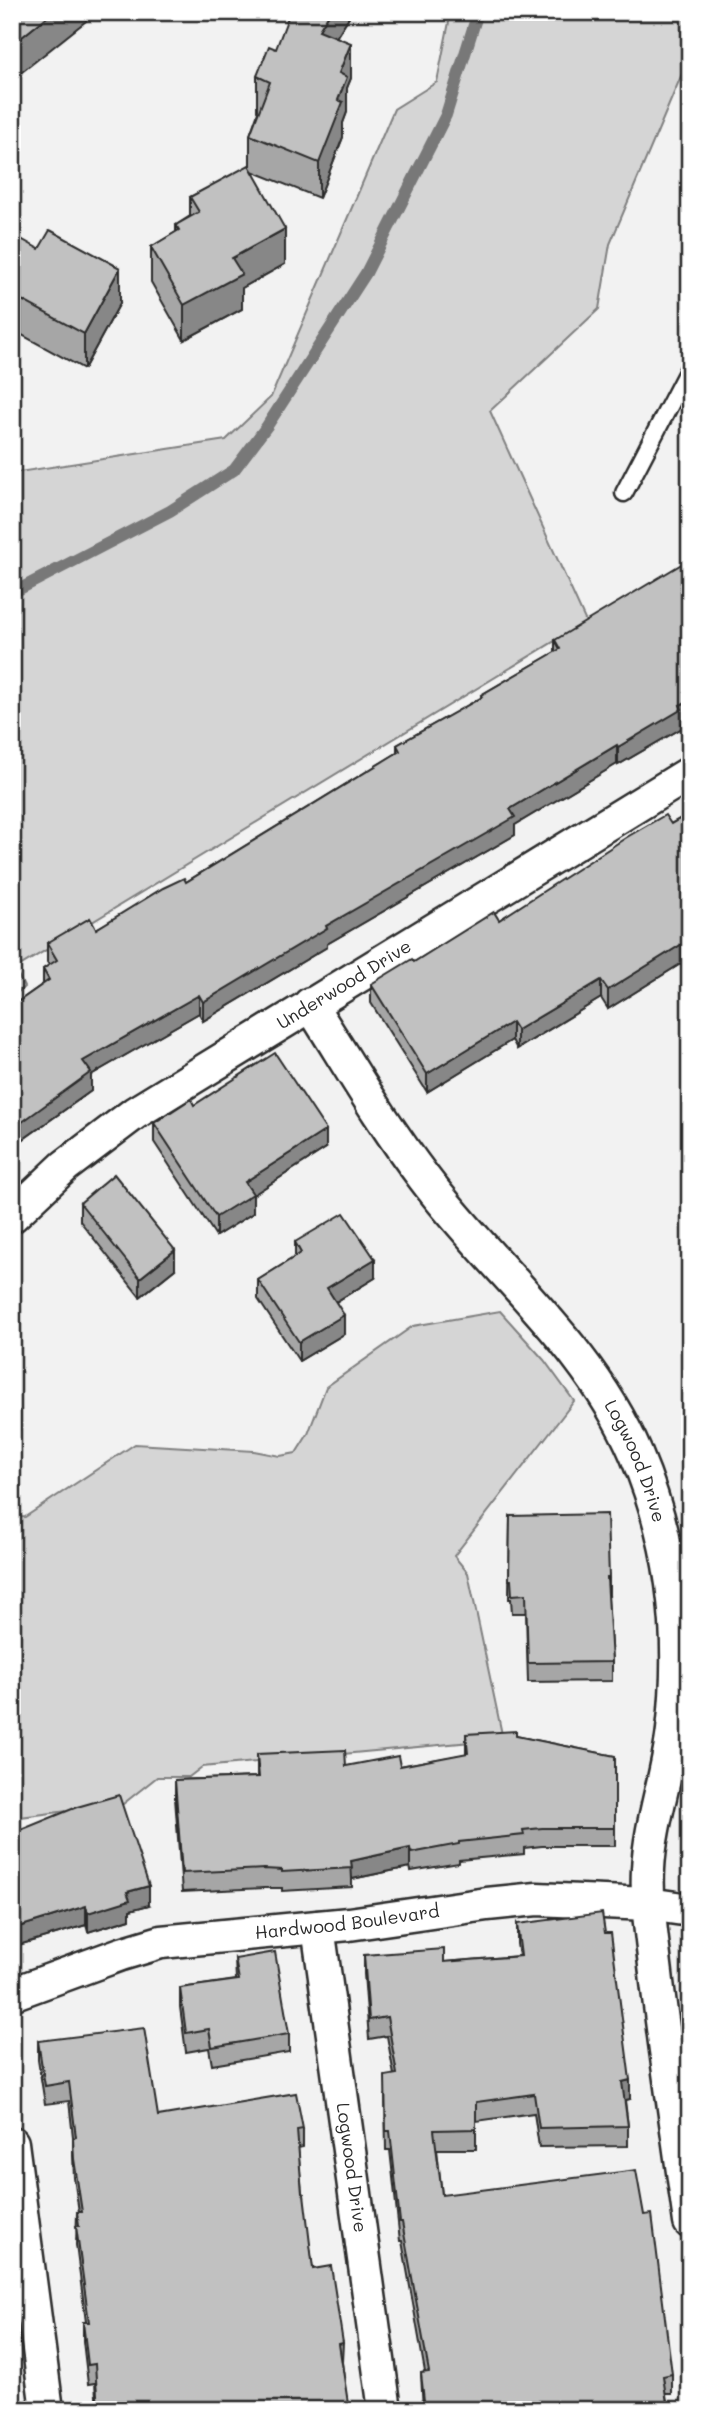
<svg xmlns="http://www.w3.org/2000/svg" width="702" height="2422" viewBox="0 0 702 2422" font-family="Mali,sans-serif">
  <style>
    .green { fill: #d5d5d5; stroke: #808080; stroke-width: 2 }
    .lines { fill: none; stroke-linecap: round; stroke-linejoin: round }
    .stream { stroke: #787878; stroke-width: 12 }
    .lane-casing { stroke: #2b2b2b; stroke-width: 21 }
    .street-casing { stroke: #2b2b2b; stroke-width: 37 }
    .lane { stroke: #fff; stroke-width: 16 }
    .street { stroke: #fff; stroke-width: 32 }
    .wall { fill: #a6a6a6; stroke: #2b2b2b; stroke-width: 2 }
    .shaded-wall { fill: #878787; stroke: #2b2b2b; stroke-width: 2 }
    .building { fill: #c1c1c1; stroke: #2b2b2b; stroke-width: 2 }
    .labels { text-anchor: middle; stroke-width: 5; stroke-linejoin: round; paint-order: stroke }
    .street-label { font-size: 18px; fill: #2b2b2b; stroke: #fff }
  </style>
  <rect width="100%" height="100%" fill="#f2f2f2"/>
  <filter id="ink" filterUnits="userSpaceOnUse"><feTurbulence type="fractalNoise" baseFrequency=".0143" numOctaves="2"/><feDisplacementMap in="SourceGraphic" scale="14" xChannelSelector="R" yChannelSelector="G"/><feConvolveMatrix kernelMatrix="1 2 1 2 8 2 1 2 1" color-interpolation-filters="sRGB"/></filter>
  <g filter="url(#ink)">
    <g class="green">
      <polygon points="451,12 690,12 690,55 610,244 599,309 490,411 586,622 15,969 24,987 12,997 12,473 226,440 271,397 394,109 437,82"/>
      <polygon points="500,1311 544,1360 574,1401 454,1556 468,1573 503,1739 202,1767 189,1777 157,1777 123,1804 12,1818 12,1518 25,1517 135,1444 254,1451 280,1456 296,1453 308,1434 326,1387 413,1326"/>
    </g>
    <g class="lines">
      <polyline class="stream" points="12,593 170,511 234,470 267,426 366,273 446,115 478,12"/>
      <g class="lane-casing">
        <polyline id="lane" points="624,493 690,366"/>
      </g>
      <g class="street-casing">
        <g id="street">
          <path id="s1" d="M310,1004C347,1062 382,1123 424,1178C494,1271 589,1344 636,1454C673,1541 684,1636 673,1730C668,1775 650,1824 648,1869C646,1906 653,1945 657,1982C667,2062 679,2142 690,2222"/>
          <path id="s2" d="M12,1216L65,1166L135,1113L690,773"/>
          <path id="s3" d="M318,1927L385,2410"/>
          <path id="s4" d="M12,1994L121,1954L161,1942L349,1924L487,1904L537,1899L648,1904L690,1910"/>
          <polyline points="12,2143 47,2410"/>
        </g>
      </g>
      <use href="#lane" class="lane"/>
      <use href="#street" class="street"/>
    </g>
    <g class="wall">
      <polygon points="352,12 336,37 351,78 347,88 347,112 343,123 343,137 319,198 252,171 285,264 242,288 242,309 184,340 151,282 151,247 176,232 176,225 190,216 190,197 250,167 250,135 258,112 257,111 257,76 276,49"/>
      <polygon points="12,234 120,303 84,369 20,334"/>
      <polygon points="555,640 682,723 682,728 618,765 617,764 515,825 515,835 327,944 327,947 203,1021 199,1013 91,1075 91,1091 18,1143 12,1137 12,1006 43,984 43,969 49,965 47,962 47,943 96,929 186,882 397,753 397,745 481,698 481,695 555,652"/>
      <polygon points="690,813 690,958 608,1009 601,998 517,1049 512,1040 427,1092 371,1003 371,984 499,920"/>
      <polygon points="194,1105 326,1148 253,1195 253,1213 216,1236 154,1142 154,1123"/>
      <polygon points="80,1203 175,1269 140,1297 80,1221"/>
      <polygon points="295,1242 375,1278 336,1302 344,1334 299,1361 258,1299 258,1280 295,1257"/>
      <polygon points="510,1516 609,1596 608,1597 612,1662 612,1681 528,1682 526,1613 512,1613 511,1599 509,1599"/>
      <polygon points="466,1734 516,1736 615,1756 615,1846 542,1846 524,1848 524,1854 459,1860 459,1863 411,1871 410,1867 352,1879 352,1887 282,1891 282,1888 264,1888 182,1892 175,1798 175,1780 257,1777 257,1754 346,1766 400,1766 466,1754"/>
      <polygon points="12,1822 16,1832 149,1905 130,1910 130,1919 88,1932 86,1925 12,1947"/>
      <polygon points="517,1924 630,2099 625,2100 628,2126 628,2146 539,2147 534,2113 476,2121 476,2149 437,2149 442,2195 672,2374 672,2394 666,2394 668,2410 423,2410 421,2373 425,2372 402,2241 400,2241 390,2150 386,2150 385,2096 394,2075 387,2036 369,2039 364,1974 364,1955 444,1962 519,1956 517,1944"/>
      <polygon points="235,1959 289,2034 289,2052 212,2065 209,2048 186,2052 180,2007 180,1988 236,1980"/>
      <polygon points="38,2041 158,2116 303,2129 303,2147 298,2148 302,2193 313,2269 343,2343 342,2362 348,2410 97,2410 95,2383 88,2384 83,2341 83,2322 86,2322 76,2245 77,2212 79,2212 74,2178 73,2156 73,2137 69,2101 45,2104 38,2060"/>
    </g>
    <g class="shaded-wall">
      <polygon points="53,12 86,12 86,21 12,80 12,45"/>
      <polygon points="330,12 352,12 319,65 319,30"/>
      <polygon points="351,43 351,78 347,88 347,112 343,123 343,137 319,198 319,163 339,73"/>
      <polygon points="285,229 285,264 242,288 242,309 184,340 184,305 232,258"/>
      <polygon points="120,268 120,303 84,369 84,334"/>
      <polygon points="20,299 20,334 12,348 12,313"/>
      <polygon points="690,700 690,719 682,723 682,728 618,765 618,747 680,705"/>
      <polygon points="617,745 617,764 515,825 515,835 327,944 327,947 203,1021 203,1002 326,926 510,809"/>
      <polygon points="690,939 690,958 608,1009 608,990"/>
      <polygon points="601,980 601,998 517,1049 517,1030"/>
      <polygon points="199,995 199,1013 91,1075 91,1091 18,1143 18,1125 83,1061"/>
      <polygon points="512,1022 512,1040 427,1092 427,1074"/>
      <polygon points="326,1130 326,1148 253,1195 253,1213 216,1236 216,1217 245,1182"/>
      <polygon points="175,1250 175,1269 140,1297 140,1278"/>
      <polygon points="375,1259 375,1278 327,1307 327,1288"/>
      <polygon points="344,1315 344,1334 299,1361 299,1342"/>
      <polygon points="19,1412 19,1430 12,1437 12,1418"/>
      <polygon points="607,1578 609,1578 609,1596 607,1597"/>
      <polygon points="410,1848 410,1867 352,1879 351,1861"/>
      <polygon points="149,1886 149,1905 130,1910 130,1919 88,1932 88,1913 127,1892"/>
      <polygon points="86,1906 86,1925 12,1947 12,1929"/>
      <polygon points="630,2080 630,2099 622,2101 622,2082"/>
      <polygon points="348,2403 348,2410 344,2410 344,2404"/>
    </g>
    <g class="building">
      <polygon points="12,12 53,12 12,45"/>
      <polygon points="290,12 330,12 319,30 351,43 339,73 347,77 338,100 343,102 319,163 250,135 270,82 257,76 269,46 276,49"/>
      <polygon points="249,165 285,229 232,258 242,274 184,305 151,247 179,230 176,225 199,212 190,197"/>
      <polygon points="50,230 120,268 84,334 20,299 12,313 12,234 39,249"/>
      <polygon points="690,559 690,700 680,705 682,709 618,747 617,745 510,809 515,817 326,926 327,928 203,1002 199,995 83,1061 91,1072 18,1125 12,1118 12,1006 49,980 43,969 57,960 47,943 90,918 96,929 163,888 184,878 186,882 400,751 397,745 482,697 481,695 560,649 555,640"/>
      <polygon points="690,813 690,939 608,990 601,980 517,1030 512,1022 427,1074 371,984 412,959 414,962 494,912 499,920 627,837 665,815 671,824"/>
      <polygon points="275,1053 326,1130 245,1182 253,1194 216,1217 154,1123 191,1099 194,1105"/>
      <polygon points="114,1174 175,1250 140,1278 80,1203"/>
      <polygon points="344,1213 375,1259 327,1288 344,1315 299,1342 258,1280 301,1253 295,1242"/>
      <polygon points="12,1404 19,1412 12,1418"/>
      <polygon points="607,1514 609,1578 607,1578 612,1662 528,1663 526,1594 512,1595 511,1580 509,1580 510,1516"/>
      <polygon points="516,1731 516,1736 615,1756 615,1828 542,1828 523,1830 524,1835 459,1842 459,1844 411,1853 410,1848 351,1861 352,1868 282,1872 282,1870 264,1869 182,1873 175,1780 259,1777 257,1754 345,1750 346,1766 398,1756 400,1766 468,1753 466,1734"/>
      <polygon points="119,1795 149,1886 127,1892 130,1900 88,1913 86,1906 12,1929 12,1822 16,1832 77,1807"/>
      <polygon points="602,1913 605,1933 611,1933 630,2080 622,2082 628,2126 539,2128 534,2094 476,2102 476,2129 434,2130 442,2195 636,2170 644,2215 652,2214 672,2374 663,2376 668,2410 425,2410 421,2373 429,2372 402,2222 400,2222 390,2131 386,2131 385,2076 397,2074 387,2017 369,2020 364,1955 444,1949 444,1962 521,1956 517,1924"/>
      <polygon points="275,1952 289,2034 212,2047 209,2029 186,2033 180,1988 239,1980 235,1959"/>
      <polygon points="144,2028 158,2116 296,2093 303,2129 297,2130 302,2193 304,2194 313,2269 331,2266 343,2343 339,2344 348,2403 344,2404 345,2410 98,2410 95,2364 88,2365 83,2322 89,2322 76,2226 79,2226 77,2212 82,2212 74,2159 73,2138 76,2137 69,2082 45,2086 38,2041"/>
      <polygon points="12,2403 15,2403 16,2410 12,2410"/>
    </g>
  </g>
  <g class="labels">
    <g class="street-label">
      <text dy="6" stroke="none"><textPath href="#s2" startOffset="406">Underwood Drive</textPath></text>
      <text dy="6" stroke="none"><textPath href="#s1" startOffset="564">Logwood Drive</textPath></text>
      <text dy="6" stroke="none"><textPath href="#s4" startOffset="345">Hardwood Boulevard</textPath></text>
      <text dy="6" stroke="none"><textPath href="#s3" startOffset="243">Logwood Drive</textPath></text>
    </g>
  </g>
  <rect width="702" height="2422" fill="none" stroke="#fff" stroke-width="42"/>
  <rect x="21" y="21" width="660" height="2380" fill="none" stroke="#2b2b2b" stroke-width="2.5" filter="url(#ink)"/>
</svg>
